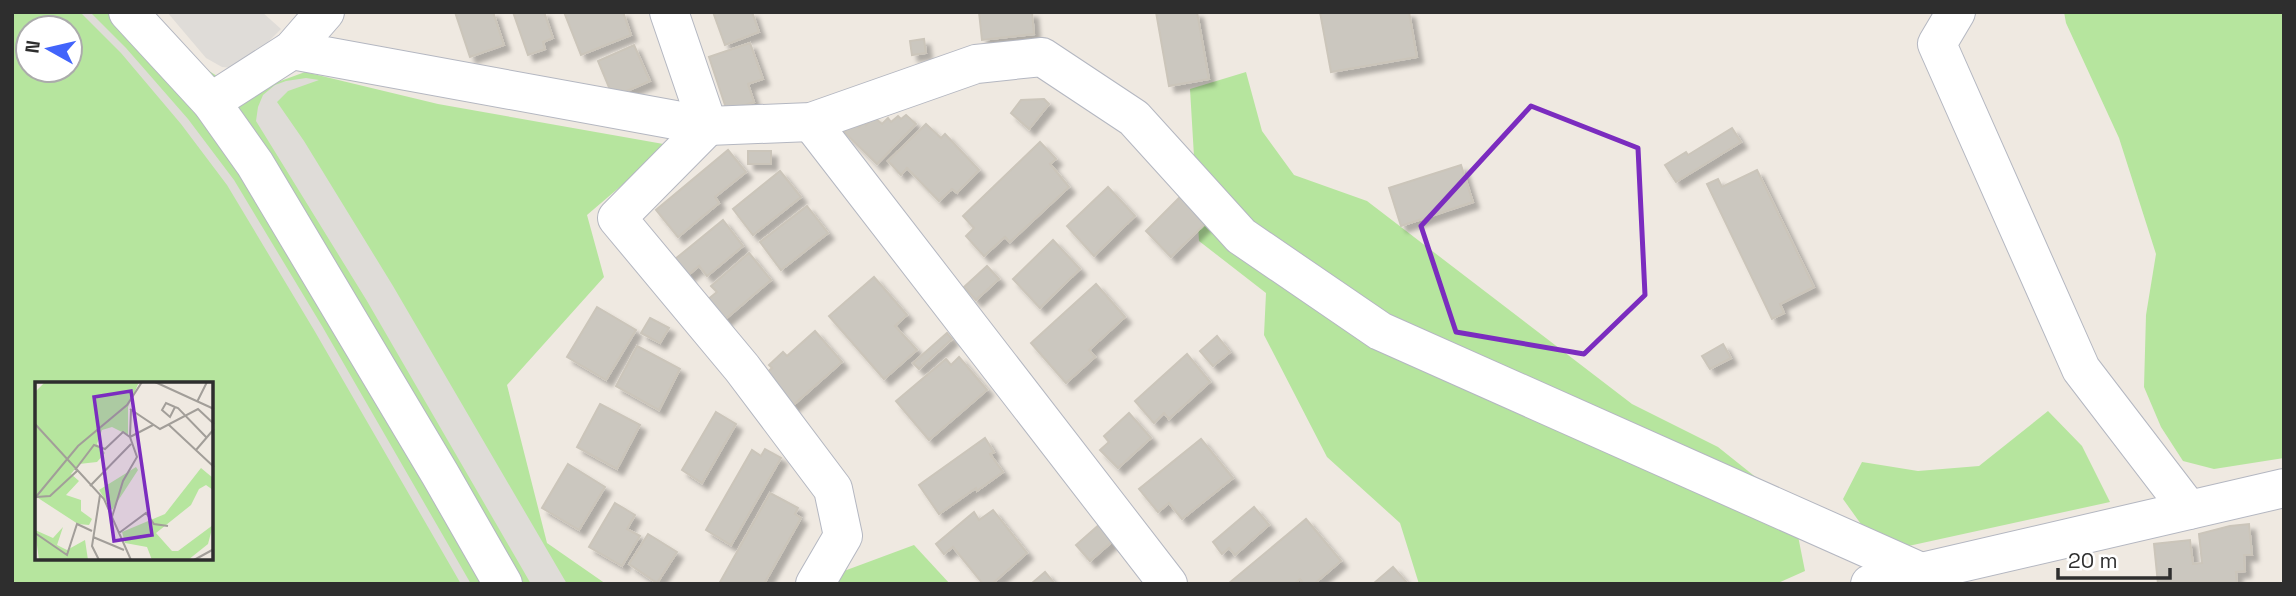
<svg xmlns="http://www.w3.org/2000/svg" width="2296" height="596" viewBox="0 0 2296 596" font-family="'Space Grotesk',sans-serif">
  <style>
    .green { fill: #b6e59e; fill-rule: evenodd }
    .plaza { fill: #dfdcd8 }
    .building { fill: #cbc7bf; stroke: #cbc5ba; stroke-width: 2; filter: url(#shadow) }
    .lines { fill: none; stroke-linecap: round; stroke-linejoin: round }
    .minor-casing { stroke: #b4b7c1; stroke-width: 40 }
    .tertiary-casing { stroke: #b4b7c1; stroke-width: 40 }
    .minor { stroke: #fff; stroke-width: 38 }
    .tertiary { stroke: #fff; stroke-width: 38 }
    .marked { fill: none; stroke: #7b2cbf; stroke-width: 5; stroke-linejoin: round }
    .inset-road { fill: none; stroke: #a29e99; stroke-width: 2 }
    .view { fill: #7b2cbf; fill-opacity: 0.15; stroke: #7b2cbf; stroke-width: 3.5 }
    .inset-edge { fill: none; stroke: #2e2e2e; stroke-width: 3.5 }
  </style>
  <defs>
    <filter id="shadow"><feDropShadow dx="6" dy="6" stdDeviation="2" flood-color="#0004"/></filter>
  </defs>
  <rect width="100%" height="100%" fill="#efe9e1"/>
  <g class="green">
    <path d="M12,12H117L245,94L305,72L438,104L669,145L587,215L604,277L507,385L547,543L606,584H12ZM28,28H70V70H28ZM37,384H212V559H37Z"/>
    <polygon points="2064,12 2284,12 2284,458 2214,469 2183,461 2161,427 2144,387 2146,315 2156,254 2119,138 2066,23"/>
    <polygon points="1246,72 1262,131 1294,175 1367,201 1632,404 1718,447 1792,506 1805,571 1776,584 1419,584 1400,523 1327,457 1264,335 1266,293 1199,241 1190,89"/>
    <polygon points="2048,411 2082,446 2110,502 1881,552 1843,499 1862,462 1918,471 1979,466"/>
    <polygon points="914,545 950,584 809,584"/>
  </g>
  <g class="plaza">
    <polygon points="80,12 90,12 126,48 188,119 234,180 322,326 471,584 461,584 314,330 227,185 181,124 121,53"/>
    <polygon points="167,12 262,12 281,29 247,63 234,68 222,67 206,58"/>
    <polygon points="306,78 319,80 288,91 277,102 304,141 393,286 567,584 531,584 367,301 256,121 258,107 263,95 275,85 286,81"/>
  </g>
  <g class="building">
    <polygon points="455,12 493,12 504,45 470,57"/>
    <polygon points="513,12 544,12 553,38 543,42 545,49 528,55"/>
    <polygon points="564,12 623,12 631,35 581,55"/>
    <polygon points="713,12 752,12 759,32 725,45"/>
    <polygon points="979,12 1032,12 1034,34 982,40"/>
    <polygon points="1156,12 1197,12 1209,79 1169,86"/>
    <polygon points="1320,12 1409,12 1417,57 1331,72"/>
    <polygon points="924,39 926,53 912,55 910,41"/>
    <polygon points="750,43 763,79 748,84 754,102 727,111 709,57"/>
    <polygon points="634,45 650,81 613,97 598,61"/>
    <polygon points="1044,99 1049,104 1029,129 1011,113 1021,100"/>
    <polygon points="906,115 916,124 877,164 844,132 854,122 859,127 864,122 866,125 874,117 882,124 888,118 891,122 898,116 901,119"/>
    <polygon points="926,124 941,138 945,134 979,170 957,193 952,189 939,201 907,168 901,175 888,161"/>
    <polygon points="1732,128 1741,142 1676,182 1665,165 1686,152 1688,155"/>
    <polygon points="1040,142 1056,159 1050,164 1069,187 1010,242 1005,237 984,256 966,236 974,228 963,216"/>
    <polygon points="728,150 746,172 715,197 719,203 678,237 656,210"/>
    <rect x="748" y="151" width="23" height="13"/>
    <polygon points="1461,165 1473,202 1401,226 1389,188"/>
    <polygon points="1757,170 1814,287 1780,304 1784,313 1772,319 1707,184 1718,179 1722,187"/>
    <polygon points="780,171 801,197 753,235 733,209"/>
    <polygon points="1108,187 1135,216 1094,256 1067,226"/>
    <polygon points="1181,196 1207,222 1171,257 1146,231"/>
    <polygon points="807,206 828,233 781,270 760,242"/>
    <polygon points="723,220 743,246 707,276 699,266 687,276 674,260"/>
    <polygon points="1053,240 1080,269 1040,308 1013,279"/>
    <polygon points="749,253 771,280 723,321 706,301 717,292 711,286"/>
    <polygon points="987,266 999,279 976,300 964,287"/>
    <polygon points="874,277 907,315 895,326 917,350 884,379 829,316"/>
    <polygon points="1096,284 1125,317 1089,350 1095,357 1066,383 1031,343"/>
    <polygon points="597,307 636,330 606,380 567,357"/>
    <polygon points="650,318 669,328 660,343 641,333"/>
    <polygon points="815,331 842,362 790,408 763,376 772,368 769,365 783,352 787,356"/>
    <polygon points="947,333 952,339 919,369 913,363"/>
    <polygon points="1217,336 1230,352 1213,366 1200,351"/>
    <polygon points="1723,344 1731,358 1710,369 1702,356"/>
    <polygon points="637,346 680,369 659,410 616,386"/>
    <polygon points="1187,354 1210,382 1169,419 1164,413 1154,423 1135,401"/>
    <polygon points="959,357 987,390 929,440 896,401 946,359 951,365"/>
    <polygon points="600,404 640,425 617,469 577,447"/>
    <polygon points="716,412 736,424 702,483 682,470"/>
    <polygon points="1129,413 1151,438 1118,468 1100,450 1109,442 1104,436"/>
    <polygon points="985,438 994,452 990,454 1003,472 977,491 976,488 939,514 919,485"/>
    <polygon points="1201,439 1233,478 1182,519 1169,503 1158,512 1139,489"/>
    <polygon points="765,449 781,458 731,545 706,530 752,450 761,456"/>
    <polygon points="568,464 605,487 579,530 542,508"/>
    <polygon points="770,493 798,508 795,514 801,518 764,584 719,584"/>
    <polygon points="615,503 635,515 627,529 640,536 622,566 589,547"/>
    <polygon points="1254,507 1269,525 1235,555 1229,548 1222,554 1213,542"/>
    <polygon points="993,510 1027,553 992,584 983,584 953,547 944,554 936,544 974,512 979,520"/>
    <polygon points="1306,519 1341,561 1314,584 1304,584 1300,579 1294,584 1228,584"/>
    <polygon points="1100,524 1114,540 1090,561 1076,545"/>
    <polygon points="2249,524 2252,555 2244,555 2245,571 2236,572 2237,584 2158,584 2154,544 2190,540 2193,564 2202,563 2199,534 2230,526"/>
    <polygon points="648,534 677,552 657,583 629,564"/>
    <polygon points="1393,567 1408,584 1373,584"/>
    <polygon points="1045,572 1055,584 1031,584"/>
  </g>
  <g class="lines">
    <g class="minor-casing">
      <g id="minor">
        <polyline points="669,12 708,126 617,218 742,368 833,489 843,536 815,584"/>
        <polyline points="1956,12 1937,44 2081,369 2189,510"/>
        <polyline points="292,50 708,126 811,122 976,64 1042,57 1134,118 1241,236 1380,331 1921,572"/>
        <polyline points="211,102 292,50 325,12"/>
        <polyline points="811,122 1168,584"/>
        <polyline points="1870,584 2284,488"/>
      </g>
    </g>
    <g class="tertiary-casing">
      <polyline id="tertiary" points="128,12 211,102 255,164 440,474 503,584"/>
    </g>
    <use href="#minor" class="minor"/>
    <use href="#tertiary" class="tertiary"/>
  </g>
  <path class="marked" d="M1531,106L1638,148L1645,295L1584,354L1456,332L1421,226Z"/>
  <g transform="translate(35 382)">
    <rect width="178" height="178" fill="#efe9e1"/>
    <path d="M10,0H104L93,25V53L77,45L67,48L62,62L70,71L62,80L44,82L36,92L44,99L31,113L46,118V129L57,137L54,143L43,142L0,114V10ZM101,85L103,88L77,128L64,108ZM166,86L178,96V108L171,103L164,107L156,123L121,151L137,169H143L178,143L173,162L153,178H117L112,165L90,161L87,150L130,132ZM28,145L22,163L32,168L50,158L53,178H4L0,148L18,156Z" fill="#b6e59e"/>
    <path class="inset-road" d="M120,0L179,27M162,20L172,0M140,25L135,35L127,28L131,21L140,25L143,26L172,56M95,27L125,47L163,27L179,42M0,42L69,117L96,178M134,43L179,85M161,68L179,47M40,88L59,63L70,67L88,50L95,55L118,43M55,104L96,62M1,115L15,114L42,89M0,116L43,64L92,23L107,0M77,135L88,99L102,75L95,55L96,28M0,151L32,173L42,142L57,149M84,151L111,131L119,142L133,144M58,155L89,168M64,178L57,164L65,113M159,178L179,167"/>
    <path class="view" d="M96,9L117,153L79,159L59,15Z"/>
    <rect width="178" height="178" class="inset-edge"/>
  </g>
  <rect width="2296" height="596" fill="none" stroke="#2e2e2e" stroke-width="28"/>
  <g transform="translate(49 49) rotate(278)"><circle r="33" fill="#ffffff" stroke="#ababab" stroke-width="2"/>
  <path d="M0-5L12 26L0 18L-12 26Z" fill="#4264fb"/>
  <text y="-10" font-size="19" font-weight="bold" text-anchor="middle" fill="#2e2e2e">N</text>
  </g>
  <path d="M2058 568v10h112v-10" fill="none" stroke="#2e2e2e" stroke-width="3.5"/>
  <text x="2068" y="568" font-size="21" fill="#2e2e2e" stroke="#ffffff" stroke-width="5" paint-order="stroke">20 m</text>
</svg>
